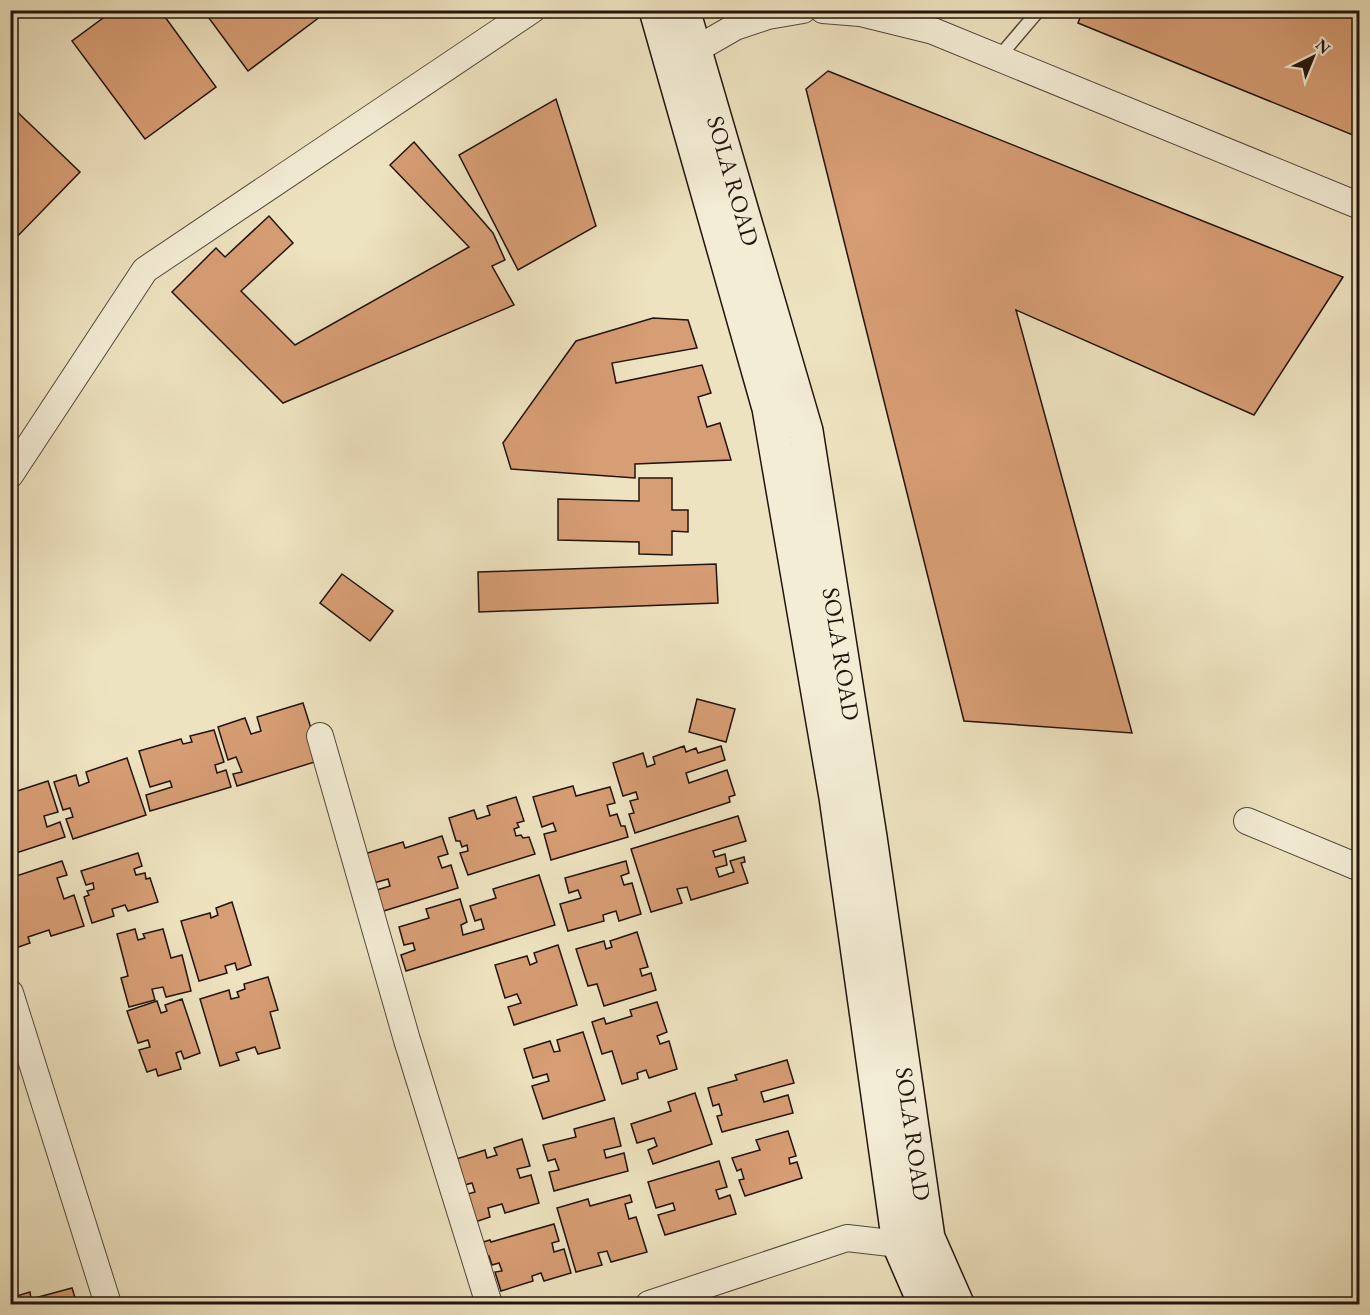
<svg xmlns="http://www.w3.org/2000/svg" width="1370" height="1315" viewBox="0 0 1370 1315" font-family="'EB Garamond',serif">
  <style>
    .building { fill: #d79d74; stroke: #22140d; stroke-width: 1.5 }
    .lines { fill: none; stroke-linecap: round; stroke-linejoin: round }
    .service-casing { stroke: #55483a; stroke-width: 15 }
    .minor-casing { stroke: #55483a; stroke-width: 28 }
    .secondary-casing { stroke: #22140d; stroke-width: 36 }
    .service { stroke: #f4edd6; stroke-width: 12 }
    .minor { stroke: #f4edd6; stroke-width: 26 }
    .secondary { stroke: #f4edd6; stroke-width: 33 }
    .labels { text-anchor: middle; stroke-width: 4.5; stroke-linejoin: round; paint-order: stroke }
    .street-label { font-size: 24px; fill: #22140d; stroke: #f4edd6 }
  </style>
  <rect width="100%" height="100%" fill="#eee3c0"/>
  <filter id="stains"><feTurbulence type="fractalNoise" baseFrequency=".00333" numOctaves="4"/><feColorMatrix values="0 0 0 0 .2 0 0 0 0 .09 0 0 0 0 .02 0 0 0 .5 -.17"/></filter>
  <radialGradient id="worn" r=".72"><stop offset=".6" stop-color="#630" stop-opacity="0"/><stop offset="1" stop-color="#630" stop-opacity=".3"/></radialGradient>
  <g class="building">
    <polygon points="114,10 160,10 216,87 145,139 72,41"/>
    <polygon points="203,10 329,10 248,71"/>
    <polygon points="1083,10 1360,10 1360,138 1078,23"/>
    <polygon points="828,71 1343,277 1254,415 1016,310 1132,733 964,721 806,89"/>
    <polygon points="556,99 596,226 518,270 459,155"/>
    <polygon points="10,105 80,172 10,244"/>
    <polygon points="414,142 493,233 505,260 492,266 514,305 283,403 172,292 216,248 225,257 269,216 293,243 241,291 295,345 469,247 390,165"/>
    <polygon points="653,318 688,320 697,348 612,363 616,383 702,365 711,393 698,397 707,427 720,423 731,460 635,464 635,478 511,469 503,443 576,341"/>
    <polygon points="639,478 672,478 672,510 688,510 688,532 672,531 672,555 639,554 639,542 558,540 558,499 639,501"/>
    <polygon points="716,564 718,603 479,612 478,572"/>
    <polygon points="342,574 393,611 370,641 320,603"/>
    <polygon points="697,699 735,709 726,742 689,732"/>
    <polygon points="303,703 321,760 237,786 233,774 242,772 236,757 228,760 218,727 245,718 251,734 261,731 257,717"/>
    <polygon points="214,730 224,762 215,765 217,773 226,770 231,787 150,811 146,795 172,787 170,781 150,787 139,751 181,739 183,744 192,742 190,736"/>
    <polygon points="684,746 686,752 696,748 698,753 721,746 725,760 686,773 689,783 727,770 735,795 729,797 730,802 635,833 629,814 634,813 630,801 638,799 636,792 623,796 613,763 643,753 647,767 655,764 653,757"/>
    <polygon points="127,758 146,815 73,839 66,819 73,817 70,808 63,810 54,782 76,775 79,786 89,782 86,772"/>
    <polygon points="48,781 58,812 44,816 47,827 60,822 65,837 10,855 10,803 14,802 11,793"/>
    <polygon points="573,786 576,796 610,787 615,803 607,805 610,816 617,814 621,826 625,826 628,837 551,860 544,834 556,831 553,823 542,827 533,797"/>
    <polygon points="516,797 524,821 517,823 519,827 514,829 516,836 521,835 523,838 529,837 535,854 468,875 460,853 468,851 467,845 462,847 460,841 456,841 449,818 474,810 477,819 490,815 487,806"/>
    <polygon points="738,816 746,841 713,851 715,857 725,854 727,865 716,868 719,877 734,872 730,861 744,857 745,862 741,863 748,883 691,900 687,887 677,889 682,903 651,912 631,849"/>
    <polygon points="442,836 448,854 438,857 442,868 451,865 458,888 374,914 367,893 390,886 388,879 370,884 361,855 403,842 405,848"/>
    <polygon points="138,853 142,866 134,869 136,875 145,873 146,879 150,878 158,902 128,911 125,905 112,909 114,916 92,923 84,897 89,895 87,891 94,889 93,883 86,885 81,871"/>
    <polygon points="62,861 67,875 57,878 64,899 74,895 84,926 51,936 49,930 28,937 30,943 10,950 10,878"/>
    <polygon points="626,861 629,873 621,876 624,885 632,883 641,914 619,921 616,911 603,915 604,921 568,931 560,904 581,898 578,890 569,893 565,878"/>
    <polygon points="539,875 555,925 406,971 401,955 415,950 413,943 404,945 399,927 429,918 426,909 460,899 467,922 461,925 463,935 484,929 481,919 475,921 470,906 496,898 493,889"/>
    <polygon points="232,902 251,965 237,970 235,963 225,966 227,973 199,981 181,921 210,913 211,918 218,915 216,908"/>
    <polygon points="135,929 138,940 145,938 143,934 163,929 171,958 182,955 191,991 166,997 163,987 152,989 155,1000 129,1007 121,978 128,976 117,934"/>
    <polygon points="637,932 648,967 640,969 642,976 651,973 656,990 604,1006 597,984 588,986 576,949 604,941 606,949 612,947 610,941"/>
    <polygon points="558,945 577,1005 514,1025 508,1007 521,1003 517,994 505,998 495,965 527,956 530,965 537,962 534,953"/>
    <polygon points="268,977 278,1010 270,1012 280,1048 258,1054 255,1047 236,1053 239,1060 220,1066 200,999 229,990 231,999 239,997 237,992 245,989 244,984"/>
    <polygon points="182,999 200,1053 184,1059 181,1051 176,1053 181,1069 158,1076 156,1069 147,1072 139,1050 150,1047 148,1040 138,1043 127,1011 157,1001 161,1013 167,1011 165,1005"/>
    <polygon points="657,1002 667,1032 657,1036 660,1044 669,1041 677,1069 649,1078 646,1070 637,1073 638,1079 622,1084 612,1051 602,1054 592,1022 604,1018 606,1024 632,1016 630,1010"/>
    <polygon points="583,1032 605,1100 543,1119 532,1086 549,1081 547,1074 533,1078 524,1049 550,1041 554,1052 560,1051 557,1040"/>
    <polygon points="787,1060 794,1083 761,1092 764,1102 788,1095 793,1113 722,1132 717,1116 722,1115 719,1104 713,1106 708,1088 737,1080 735,1075"/>
    <polygon points="695,1093 712,1144 653,1164 648,1150 657,1146 654,1138 637,1143 631,1124 671,1111 668,1102"/>
    <polygon points="614,1118 621,1146 604,1150 606,1158 624,1153 628,1171 554,1191 549,1172 559,1170 555,1159 548,1161 543,1145 576,1137 574,1129"/>
    <polygon points="788,1131 796,1156 789,1158 790,1164 797,1162 802,1178 745,1196 739,1180 744,1179 741,1169 737,1171 732,1158 760,1150 756,1140"/>
    <polygon points="522,1139 530,1166 517,1169 520,1178 531,1175 539,1203 505,1213 502,1204 488,1208 490,1217 472,1223 464,1195 475,1192 472,1183 461,1186 453,1160 485,1150 487,1158 497,1155 494,1148"/>
    <polygon points="719,1161 727,1187 716,1190 719,1199 730,1195 736,1214 665,1235 658,1215 675,1210 673,1203 656,1208 648,1182"/>
    <polygon points="630,1195 632,1202 625,1204 629,1219 636,1217 647,1252 611,1262 607,1251 598,1253 602,1265 576,1272 557,1208 588,1199 590,1206"/>
    <polygon points="554,1224 559,1241 552,1243 554,1252 564,1249 571,1273 544,1281 541,1273 532,1276 533,1281 501,1291 495,1272 502,1271 499,1263 492,1265 489,1256 478,1260 473,1245 490,1240 491,1242"/>
    <polygon points="72,1288 77,1304 10,1304 10,1298 30,1292 31,1299"/>
  </g>
  <g class="lines">
    <g class="service-casing">
      <polyline id="service" points="999,57 1039,10"/>
    </g>
    <g class="minor-casing">
      <g id="minor">
        <polyline points="823,10 860,13 933,31 1360,206"/>
        <polyline points="695,50 735,27 768,16 803,10"/>
        <polyline points="10,475 145,270 532,10"/>
        <polyline points="320,736 407,1040 489,1304"/>
        <polyline points="1247,821 1360,868"/>
        <polyline points="10,993 108,1304"/>
        <polyline points="649,1304 847,1238 899,1244 916,1241"/>
      </g>
    </g>
    <g class="secondary-casing">
      <g id="secondary">
        <polyline points="656,10 769,408 836,797 899,1244 925,1304"/>
        <polyline points="683,10 806,431 870,837 928,1238 957,1304"/>
      </g>
    </g>
    <use href="#service" class="service"/>
    <use href="#minor" class="minor"/>
    <use href="#secondary" class="secondary"/>
  </g>
  <g class="labels">
    <g class="street-label">
      <text transform="translate(733 181) rotate(74)" y="8">SOLA ROAD</text>
      <text transform="translate(841 654) rotate(81)" y="8">SOLA ROAD</text>
      <text transform="translate(913 1134) rotate(82)" y="8">SOLA ROAD</text>
    </g>
  </g>
  <rect width="1370" height="1315" fill="none" stroke="#eee3c0" stroke-width="36"/>
  <rect x="12" y="12" width="1346" height="1291" fill="none" stroke="#22140d" stroke-width="3"/>
  <rect x="18" y="18" width="1334" height="1279" fill="none" stroke="#22140d" stroke-width="1.5"/>
  <g transform="translate(1313 57) rotate(43)" stroke="#f4edd6" stroke-width="4.5" paint-order="stroke">
  <path d="M0-4.5L10 22L0 15L-10 22Z" fill="#22140d"/>
  <text y="-9" font-size="16" font-weight="bold" text-anchor="middle" fill="#22140d">N</text>
  </g>
  <rect width="100%" height="100%" filter="url(#stains)"/>
  <rect width="100%" height="100%" fill="url(#worn)"/>
</svg>
